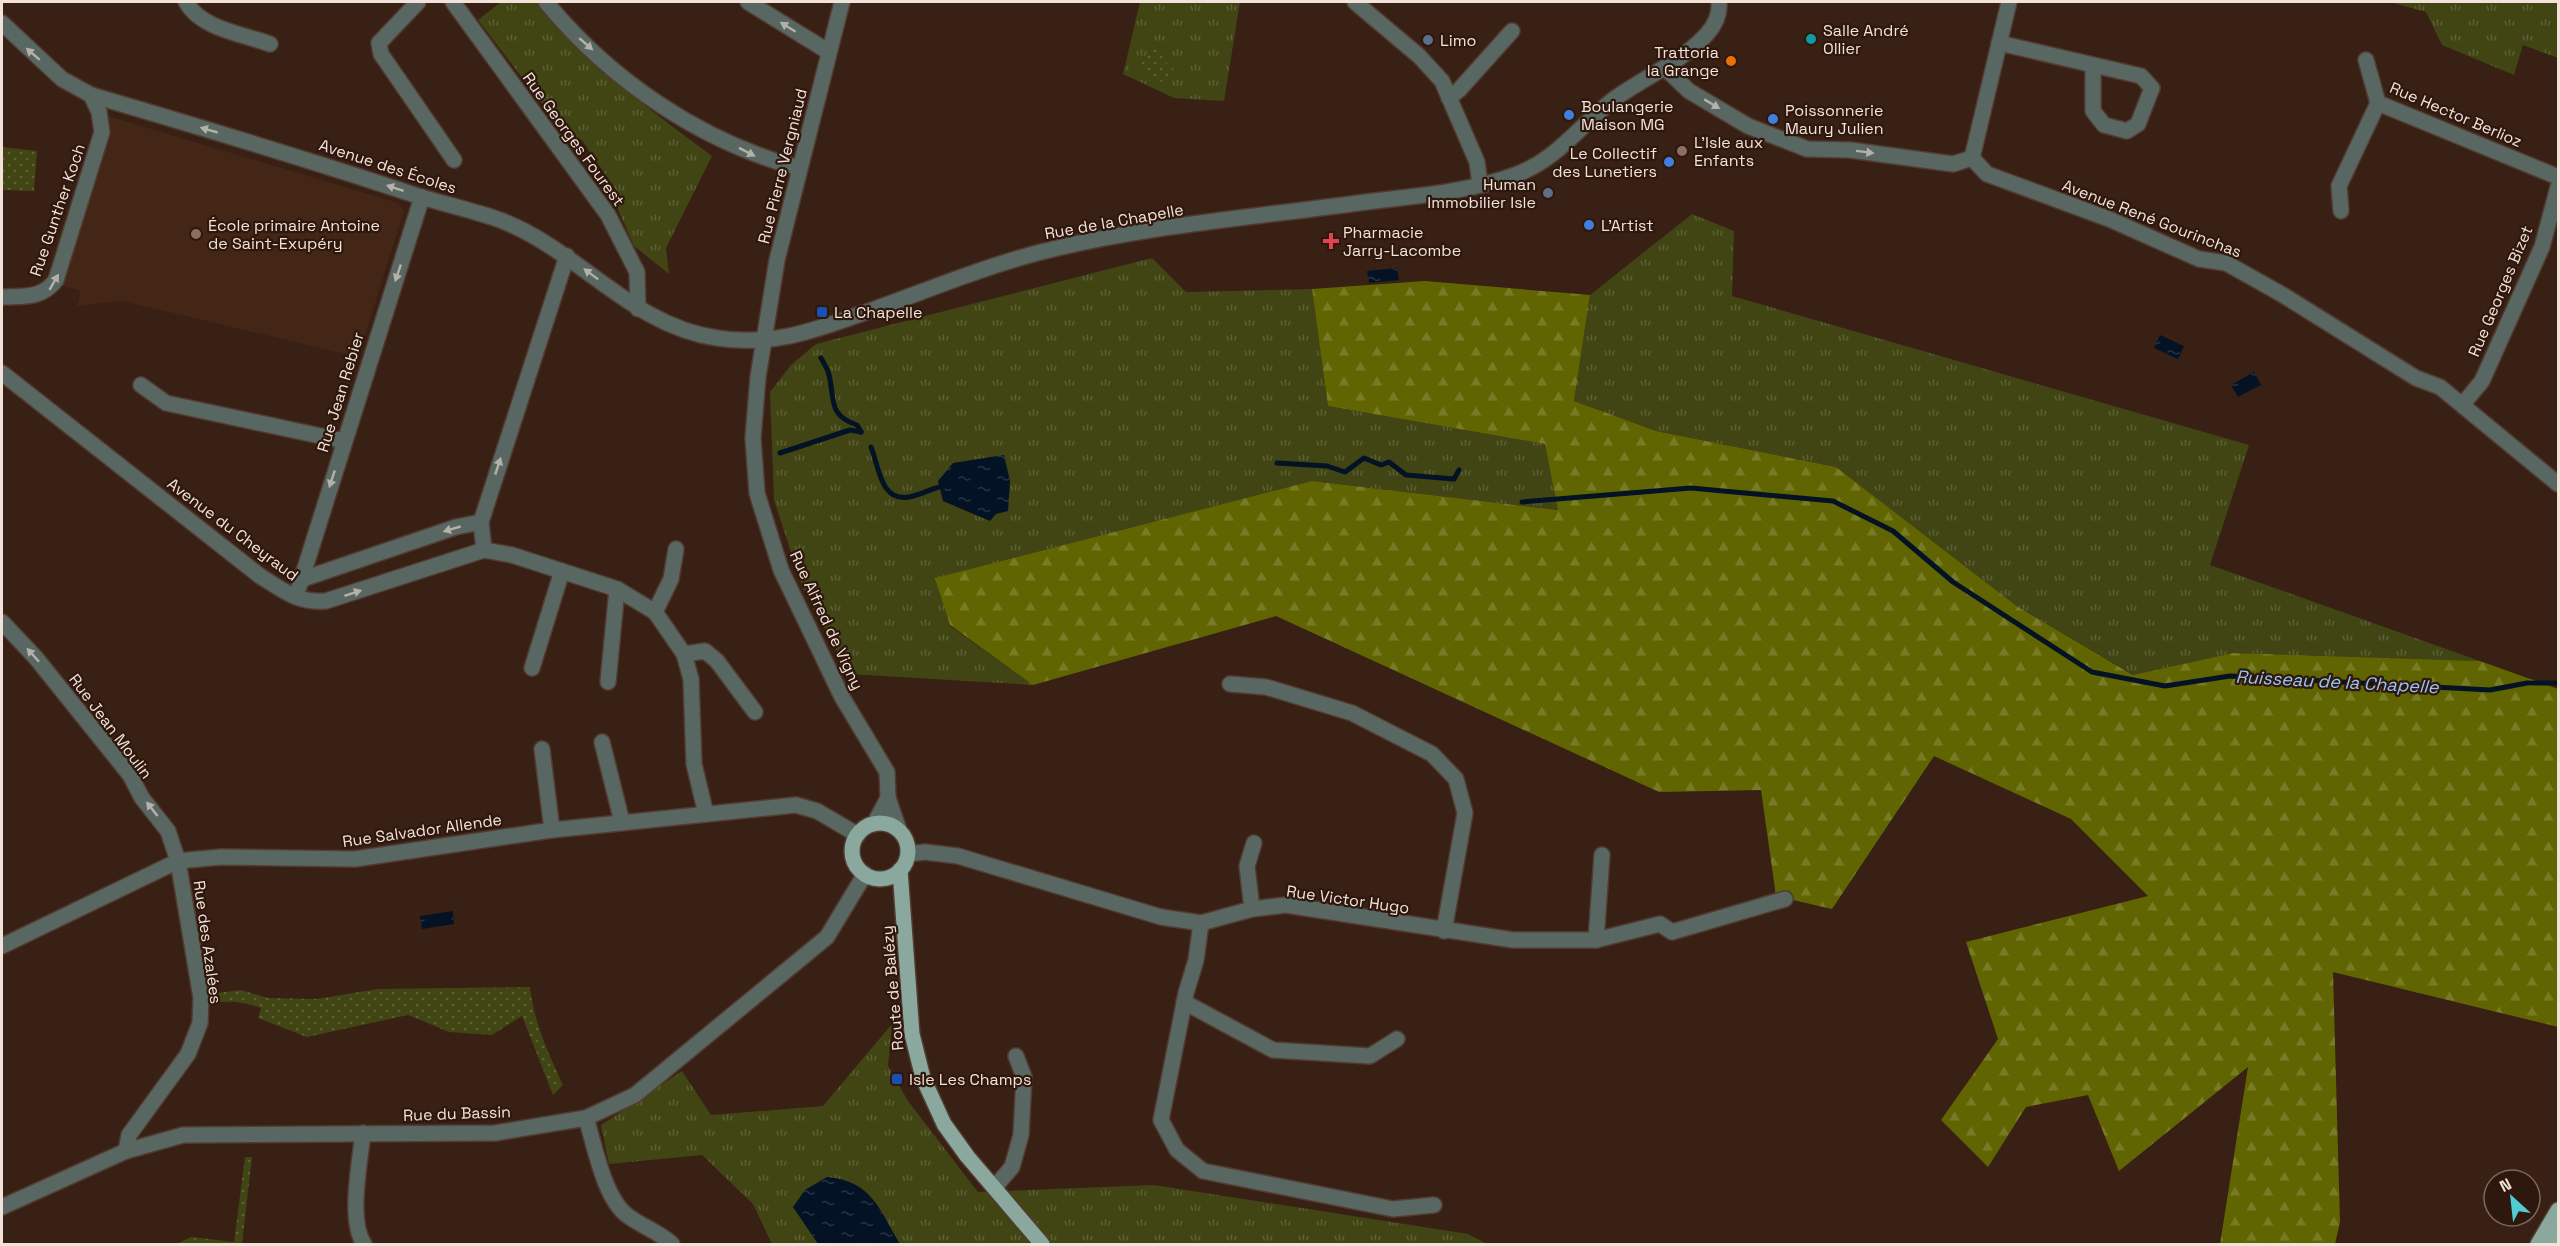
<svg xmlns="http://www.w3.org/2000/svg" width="2560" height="1246" viewBox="0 0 2560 1246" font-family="'Space Grotesk',sans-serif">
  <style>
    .built { fill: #442617 }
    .grass { fill: url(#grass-tufts) }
    .forest { fill: url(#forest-firs) }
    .park { fill: url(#park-dots) }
    .water { fill: url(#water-ripples) }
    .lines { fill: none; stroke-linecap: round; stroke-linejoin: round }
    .stream { stroke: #031224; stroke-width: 5 }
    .minor-casing { stroke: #523b31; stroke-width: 18 }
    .major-casing { stroke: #523b31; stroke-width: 18 }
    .minor { stroke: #596763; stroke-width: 15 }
    .major { stroke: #8aa89e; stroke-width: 15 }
    .oneway { fill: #b5b1aa }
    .culture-dot { fill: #0f9aa8; stroke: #2e170c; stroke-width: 2 }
    .service-dot { fill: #5c6f8a; stroke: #2e170c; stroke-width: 2 }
    .food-dot { fill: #e8710a; stroke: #2e170c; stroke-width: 2 }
    .shop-dot { fill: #3f7fe0; stroke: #2e170c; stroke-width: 2 }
    .education-dot { fill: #8d6e63; stroke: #2e170c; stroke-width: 2 }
    .health-dot { fill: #e0444e; stroke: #2e170c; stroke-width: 2 }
    .transit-dot { fill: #1a4fb4; stroke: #2e170c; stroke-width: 2 }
    .labels { text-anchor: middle; stroke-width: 4.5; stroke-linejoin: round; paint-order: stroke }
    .poi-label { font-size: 16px; fill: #f2e2da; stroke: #2e170c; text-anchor: start }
    .street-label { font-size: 16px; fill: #f2e2da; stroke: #2e170c }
    .water-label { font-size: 18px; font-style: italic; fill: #98c5f5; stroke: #2e170c }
  </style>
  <defs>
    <pattern id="grass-tufts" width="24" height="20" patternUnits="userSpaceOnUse" patternTransform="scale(1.5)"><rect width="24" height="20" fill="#414413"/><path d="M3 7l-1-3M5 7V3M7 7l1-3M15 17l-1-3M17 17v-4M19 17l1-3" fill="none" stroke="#5d5f35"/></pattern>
    <pattern id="forest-firs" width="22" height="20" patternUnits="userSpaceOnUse" patternTransform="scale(1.5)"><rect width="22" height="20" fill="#616501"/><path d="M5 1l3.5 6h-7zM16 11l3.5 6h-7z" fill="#787b25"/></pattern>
    <pattern id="park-dots" width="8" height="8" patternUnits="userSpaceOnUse" patternTransform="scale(1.5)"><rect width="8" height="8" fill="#414413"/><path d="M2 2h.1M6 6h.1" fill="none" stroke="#5d5f35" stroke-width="1.8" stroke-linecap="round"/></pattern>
    <pattern id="water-ripples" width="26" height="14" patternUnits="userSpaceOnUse" patternTransform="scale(1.5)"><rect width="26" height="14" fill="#031224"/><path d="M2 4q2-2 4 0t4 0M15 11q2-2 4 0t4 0" fill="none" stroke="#283443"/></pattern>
  </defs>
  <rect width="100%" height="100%" fill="#382015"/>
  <polygon class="built" points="108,116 398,203 404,211 358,357 122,301 77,306 81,291 58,284"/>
  <g class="grass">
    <path d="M501,2H539C586,63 650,110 712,156L666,248L669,274L634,246L616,205L619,194L581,139L573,144L478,20Z"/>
    <polygon points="1140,2 1240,2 1224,101 1174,98 1123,74"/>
    <polygon points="2390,2 2558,2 2558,58 2523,45 2514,75 2442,45 2426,12"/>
    <polygon points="1692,214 1734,231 1732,296 2249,445 2210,565 2480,661 2233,653 2134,675 2018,607 1836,467 1656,431 1574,401 1590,295"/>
    <polygon points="1152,258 1186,292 1312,289 1328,406 1545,444 1559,510 1312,481 936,578 950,626 1033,685 849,674 802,586 774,500 770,392 791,365 816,344"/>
    <polygon points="892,1024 888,1066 908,1101 978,1192 1154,1185 1468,1234 1487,1244 772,1244 753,1204 702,1155 609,1164 601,1125 682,1071 711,1115 823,1106"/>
  </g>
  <polygon class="forest" points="1425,281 1590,295 1574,401 1656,431 1836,467 2018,607 2133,675 2233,653 2480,661 2558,689 2558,1027 2333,972 2340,1222 2335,1244 2220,1244 2248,1067 2119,1171 2088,1095 2026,1107 1988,1167 1941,1120 1998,1039 1966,942 2148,896 2071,819 1934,756 1832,909 1776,896 1761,790 1659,792 1276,616 1033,685 950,625 935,578 1312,481 1558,510 1545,444 1328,406 1312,289"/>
  <g class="park">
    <path d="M1155,46L1168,65L1177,72C1168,83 1161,83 1148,80L1141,63Z"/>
    <polygon points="2,147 37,151 34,191 2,190"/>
    <path d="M530,987C534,1023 548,1052 563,1085L553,1095L522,1016L492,1035L449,1032L408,1015L307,1037L258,1018L261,1008C242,1001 228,1000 208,1004L209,994L241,990L268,998L316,999L378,989Z"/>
    <polygon points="245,1157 252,1157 242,1244 176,1244 191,1237 234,1242"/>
  </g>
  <g class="water">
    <polygon points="1397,268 1399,280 1369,283 1367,271"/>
    <polygon points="2160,335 2184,346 2178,359 2154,348"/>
    <polygon points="2254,372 2261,385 2238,397 2231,385"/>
    <polygon points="1004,455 1010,481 1008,511 996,514 990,521 943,501 938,481 953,463"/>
    <polygon points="453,911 454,924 422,929 420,916"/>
    <path d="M827,1177C872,1181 879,1209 900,1244H818L793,1207L805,1190Z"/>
  </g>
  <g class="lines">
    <g class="stream">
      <path d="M821,358C824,363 828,370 829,375C835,398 827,415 857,425L861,432"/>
      <path d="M871,447C879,466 880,502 909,497C922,495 933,487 945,486"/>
      <polyline points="780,453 850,430 861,432"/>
      <polyline points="1277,463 1327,466 1345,472 1364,458 1381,465 1389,462 1406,475 1454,479 1459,470"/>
      <polyline points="1522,502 1691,488 1833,501 1893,531 1953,582 2092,672 2165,686 2230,676 2490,690 2527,683 2558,683"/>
    </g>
    <g class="minor-casing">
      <g id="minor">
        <path d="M186,2C201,29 243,34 270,44"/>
        <polyline points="418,2 379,43 381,54 454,160"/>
        <polyline points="453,2 608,215 637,272 638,309"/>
        <path d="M546,2C610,80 701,142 799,168"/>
        <polyline points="748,2 829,52"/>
        <polyline points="842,2 777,260 758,377 753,438 757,493 781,570 842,697 887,772 888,798 874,824"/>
        <polyline points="1355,2 1419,56 1442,81 1477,162 1480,184"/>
        <path d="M2,23L62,79L91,95C200,127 307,159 415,195C443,204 472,210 500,220C579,250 631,326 717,338C775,347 818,329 872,310C928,290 983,267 1041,252C1147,225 1258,217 1366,202C1416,196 1468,192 1515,175C1558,159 1578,127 1613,100C1644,77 1681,63 1707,34C1716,24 1720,14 1719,2"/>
        <polyline points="1999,43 2141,76 2152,88 2138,124 2127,131 2104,125 2093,111 2093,66"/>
        <polyline points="2366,60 2378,103 2558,177"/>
        <polyline points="1666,69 1689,91 1748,126 1807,149 1850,150 1953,164 1972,158"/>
        <polyline points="1449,98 1459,90 1512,31"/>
        <polyline points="1972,158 1987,174 2109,219 2199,259 2226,263 2283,295 2416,378 2440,387 2558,484"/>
        <polyline points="1972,158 2009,2"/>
        <polyline points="2341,211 2339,186 2378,103"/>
        <path d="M2,297C24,296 42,299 56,280L102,132L99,112L91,95"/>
        <path d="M2,373L260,576C284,591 297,603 326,601L484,550L481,522L456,527L300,580"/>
        <polyline points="141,385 166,403 344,441"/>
        <polyline points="2463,404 2482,381 2542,247 2558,187"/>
        <polyline points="481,522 567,256"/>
        <polyline points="484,550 512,555 617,589 655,612 684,654 691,679 694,764 706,814"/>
        <polyline points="299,587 422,197"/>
        <polyline points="655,612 671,579 676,549"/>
        <polyline points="2,622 36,658 130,775 142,798 168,831 178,861 201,998 200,1023 188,1054 129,1135 126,1151"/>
        <polyline points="684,654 705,651 717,661 755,712"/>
        <polyline points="532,668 562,571"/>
        <polyline points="608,682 617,589"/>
        <polyline points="1230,684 1266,687 1352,713 1432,754 1456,779 1465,813 1444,931"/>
        <polyline points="602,742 622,822"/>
        <polyline points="542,749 552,830"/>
        <polyline points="888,798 899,830"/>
        <polyline points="908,854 925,852 958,856 1161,917 1201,923 1252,909 1286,905 1513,940 1596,940 1660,924 1672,932 1785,899"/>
        <polyline points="1252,909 1247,866 1254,843"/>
        <polyline points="1201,923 1196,960 1186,993 1161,1120 1177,1150 1203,1171 1393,1209 1434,1205"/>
        <polyline points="1596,940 1602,855"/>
        <polyline points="2,946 178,861 221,857 355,859 552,830 796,805 817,811 858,835"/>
        <polyline points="1184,1002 1273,1050 1370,1056 1397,1039"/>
        <path d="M586,1118C595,1146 604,1199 628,1216C643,1227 659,1232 672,1244"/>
        <path d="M363,1133C360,1162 348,1220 364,1244"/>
        <polyline points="994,1188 1012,1167 1021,1135 1024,1077 1016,1056"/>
        <polyline points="2,1207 126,1151 183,1135 495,1133 586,1118 635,1095 827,937 865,874"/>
      </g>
    </g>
    <g class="major-casing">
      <g id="major">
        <circle cx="880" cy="851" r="28"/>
        <polyline points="900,870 912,1034 923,1078 944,1124 967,1156 1042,1244"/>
        <polyline points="2538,1244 2558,1210"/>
        <polyline points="2552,1244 2558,1234"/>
      </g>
    </g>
    <use href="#minor" class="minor"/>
    <use href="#major" class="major"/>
  </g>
  <defs><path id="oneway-solid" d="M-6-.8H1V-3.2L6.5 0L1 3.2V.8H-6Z" transform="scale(1.5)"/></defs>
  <g class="oneway">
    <use href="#oneway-solid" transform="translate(788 27) rotate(-148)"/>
    <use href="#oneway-solid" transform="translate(586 44) rotate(41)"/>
    <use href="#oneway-solid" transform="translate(33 54) rotate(-139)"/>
    <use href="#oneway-solid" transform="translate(1712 104) rotate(31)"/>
    <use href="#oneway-solid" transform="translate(209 130) rotate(-164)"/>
    <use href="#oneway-solid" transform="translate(747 152) rotate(27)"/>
    <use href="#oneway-solid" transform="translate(1865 152) rotate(7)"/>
    <use href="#oneway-solid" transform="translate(395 188) rotate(-162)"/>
    <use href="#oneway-solid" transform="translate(398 273) rotate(109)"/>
    <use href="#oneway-solid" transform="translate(591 274) rotate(-143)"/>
    <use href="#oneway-solid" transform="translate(54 282) rotate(-60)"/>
    <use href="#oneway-solid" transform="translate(498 466) rotate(-72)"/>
    <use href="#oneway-solid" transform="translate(332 479) rotate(108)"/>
    <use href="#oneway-solid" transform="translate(452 529) rotate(164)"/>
    <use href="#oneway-solid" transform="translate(353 593) rotate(-18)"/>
    <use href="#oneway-solid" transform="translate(33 655) rotate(-132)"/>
    <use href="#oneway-solid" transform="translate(152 809) rotate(-128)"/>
  </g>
  <circle class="culture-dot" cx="1811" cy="39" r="6"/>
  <g class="service-dot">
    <circle cx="1428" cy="40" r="6"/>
    <circle cx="1548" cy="193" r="6"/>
  </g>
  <circle class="food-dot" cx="1731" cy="61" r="6"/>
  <g class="shop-dot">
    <circle cx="1569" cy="115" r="6"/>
    <circle cx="1773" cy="119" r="6"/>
    <circle cx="1669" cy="162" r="6"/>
    <circle cx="1589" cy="225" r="6"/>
  </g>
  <g class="education-dot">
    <circle cx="1682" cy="151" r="6"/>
    <circle cx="196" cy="234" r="6"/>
  </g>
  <path class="health-dot" d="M1328 232h6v6h6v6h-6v6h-6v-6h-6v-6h6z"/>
  <g class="transit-dot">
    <rect x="816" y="306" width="12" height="12" rx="3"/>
    <rect x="891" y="1073" width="12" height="12" rx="3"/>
  </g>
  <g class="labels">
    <g class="poi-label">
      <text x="1823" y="36">Salle André<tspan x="1823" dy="18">Ollier</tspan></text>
      <text x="1440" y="46">Limo</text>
      <text x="1719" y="58" text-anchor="end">Trattoria<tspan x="1719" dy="18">la Grange</tspan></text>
      <text x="1581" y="112">Boulangerie<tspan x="1581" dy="18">Maison MG</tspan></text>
      <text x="1785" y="116">Poissonnerie<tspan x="1785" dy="18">Maury Julien</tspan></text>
      <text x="1694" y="148">L'Isle aux<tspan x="1694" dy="18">Enfants</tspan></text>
      <text x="1657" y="159" text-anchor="end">Le Collectif<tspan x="1657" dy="18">des Lunetiers</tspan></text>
      <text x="1536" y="190" text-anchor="end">Human<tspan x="1536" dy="18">Immobilier Isle</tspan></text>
      <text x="208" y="231">École primaire Antoine<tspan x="208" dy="18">de Saint-Exupéry</tspan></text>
      <text x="1601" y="231">L'Artist</text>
      <text x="1343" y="238">Pharmacie<tspan x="1343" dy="18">Jarry-Lacombe</tspan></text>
      <text x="834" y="318">La Chapelle</text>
      <text x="909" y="1085">Isle Les Champs</text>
    </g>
    <g class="street-label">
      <text transform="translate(2456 114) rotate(23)" y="6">Rue Hector Berlioz</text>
      <text transform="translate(574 139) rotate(54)" y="6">Rue Georges Fourest</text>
      <text transform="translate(388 166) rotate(18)" y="6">Avenue des Écoles</text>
      <text transform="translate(782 166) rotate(-76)" y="6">Rue Pierre Vergniaud</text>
      <text transform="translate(57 210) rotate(-71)" y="6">Rue Gunther Koch</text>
      <text transform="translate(2152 218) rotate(21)" y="6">Avenue René Gourinchas</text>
      <text transform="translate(1114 221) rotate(-10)" y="6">Rue de la Chapelle</text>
      <text transform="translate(2500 291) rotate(-67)" y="6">Rue Georges Bizet</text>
      <text transform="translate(340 392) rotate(-73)" y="6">Rue Jean Rebier</text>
      <text transform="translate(233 529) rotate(37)" y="6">Avenue du Cheyraud</text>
      <text transform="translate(827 620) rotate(65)" y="6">Rue Alfred de Vigny</text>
      <text transform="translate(111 726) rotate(53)" y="6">Rue Jean Moulin</text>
      <text transform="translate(422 830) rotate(-8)" y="6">Rue Salvador Allende</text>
      <text transform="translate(1348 899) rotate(8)" y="6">Rue Victor Hugo</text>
      <text transform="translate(208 942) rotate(82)" y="6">Rue des Azalées</text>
      <text transform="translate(892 988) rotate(-95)" y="6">Route de Balézy</text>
      <text transform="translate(457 1113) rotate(-2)" y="6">Rue du Bassin</text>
    </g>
    <g class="water-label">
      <text transform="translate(2337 682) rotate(3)" y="6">Ruisseau de la Chapelle</text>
    </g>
  </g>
  <rect width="2560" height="1246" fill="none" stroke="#f2e2da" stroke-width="6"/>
  <g transform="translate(2512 1198) rotate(333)"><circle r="28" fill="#2e170c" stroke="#7c685e" stroke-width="1.5"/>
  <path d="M0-4.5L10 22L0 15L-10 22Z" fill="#51ccd3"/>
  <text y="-9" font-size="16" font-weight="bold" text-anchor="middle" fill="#f2e2da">N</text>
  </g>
</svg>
